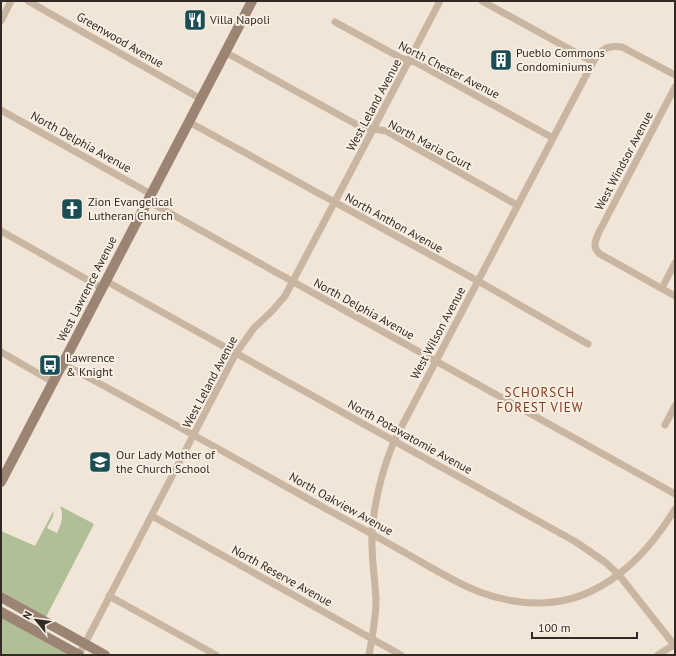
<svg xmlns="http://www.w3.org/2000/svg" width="676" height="656" viewBox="0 0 676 656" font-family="'PT Sans',sans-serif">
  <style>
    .green { fill: #b0bf96 }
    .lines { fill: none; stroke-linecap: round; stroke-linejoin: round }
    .minor { stroke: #c8b5a2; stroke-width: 7 }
    .secondary { stroke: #9b8474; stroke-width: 10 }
    .labels { text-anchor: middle; stroke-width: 4; stroke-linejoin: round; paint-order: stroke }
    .poi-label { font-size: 12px; fill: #332a25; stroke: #f9efe2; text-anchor: start }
    .street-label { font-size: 12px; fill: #332a25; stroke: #f9efe2 }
    .neighbourhood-label { font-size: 13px; letter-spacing: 1px; fill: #82391e; stroke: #f9efe2 }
  </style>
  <rect width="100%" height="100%" fill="#f0e5d6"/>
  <g class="green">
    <path d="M60,506L94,524L46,617L1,591V531L35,546L54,510L53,517L47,528L57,533C62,523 64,516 60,506Z"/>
    <polygon points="1,617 69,655 1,655"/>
  </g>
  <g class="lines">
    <g class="minor">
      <polyline points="28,1 201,99"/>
      <polyline points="482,1 593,62"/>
      <polyline points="1,21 11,1"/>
      <polyline points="335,22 401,58 417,63 553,138"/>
      <polyline points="225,52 361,127 386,131 517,205"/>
      <path d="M675,87L599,232C595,241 592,248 600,254L675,296"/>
      <polyline points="1,110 151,194"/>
      <polyline points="189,122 478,281 588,344"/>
      <polyline points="148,201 675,494"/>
      <polyline points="1,231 102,288"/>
      <polyline points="106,281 576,542 605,562 619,575 675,646"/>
      <polyline points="662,288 675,263"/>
      <polyline points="1,352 53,382"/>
      <path d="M63,364C152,411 240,461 328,510C356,525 383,540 409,555C453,580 488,604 541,603C601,602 646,557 675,509"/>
      <polyline points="665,425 675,406"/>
      <polyline points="152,516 401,655"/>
      <polyline points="109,596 216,655"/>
      <polyline points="79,655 236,353 254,328 272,311 285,296 370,135 440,1"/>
      <path d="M369,655C372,637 376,619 376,600C375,578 371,556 372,533C374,501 382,471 394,441L593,62C601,49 607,45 622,47L675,75"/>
      <polyline points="658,655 675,644"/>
    </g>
    <g class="secondary">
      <polyline points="1,482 252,1"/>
      <polyline points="1,597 105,655"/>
      <polyline points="1,612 79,655"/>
    </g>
  </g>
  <defs>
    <g id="restaurant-square" transform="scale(1.15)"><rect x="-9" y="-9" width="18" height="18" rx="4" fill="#1a4e54" stroke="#f9efe2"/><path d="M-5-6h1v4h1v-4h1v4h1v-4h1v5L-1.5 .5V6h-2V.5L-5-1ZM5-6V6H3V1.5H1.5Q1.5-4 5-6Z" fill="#fff"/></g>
    <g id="building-square" transform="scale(1.15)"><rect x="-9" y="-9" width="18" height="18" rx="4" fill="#1a4e54" stroke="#f9efe2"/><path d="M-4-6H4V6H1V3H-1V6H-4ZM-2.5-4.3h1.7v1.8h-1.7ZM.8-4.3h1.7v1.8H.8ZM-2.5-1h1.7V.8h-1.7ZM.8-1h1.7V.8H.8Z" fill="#fff"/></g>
    <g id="church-square" transform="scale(1.15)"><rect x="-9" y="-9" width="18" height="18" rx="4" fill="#1a4e54" stroke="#f9efe2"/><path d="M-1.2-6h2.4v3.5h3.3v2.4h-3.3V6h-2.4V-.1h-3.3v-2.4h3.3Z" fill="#fff"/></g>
    <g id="bus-square" transform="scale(1.15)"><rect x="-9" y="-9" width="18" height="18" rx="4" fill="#1a4e54" stroke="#f9efe2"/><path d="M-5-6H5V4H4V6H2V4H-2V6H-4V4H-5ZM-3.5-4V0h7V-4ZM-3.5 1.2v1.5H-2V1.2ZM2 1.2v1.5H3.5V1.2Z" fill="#fff"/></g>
    <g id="school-square" transform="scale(1.15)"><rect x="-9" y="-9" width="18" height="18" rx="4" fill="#1a4e54" stroke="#f9efe2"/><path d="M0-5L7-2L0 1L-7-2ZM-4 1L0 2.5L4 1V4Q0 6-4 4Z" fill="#fff"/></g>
  </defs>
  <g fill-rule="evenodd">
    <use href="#restaurant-square" x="195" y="20"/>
    <use href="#building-square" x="501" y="60"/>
    <use href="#church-square" x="72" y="209"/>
    <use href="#bus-square" x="50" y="365"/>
    <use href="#school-square" x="100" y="462"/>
  </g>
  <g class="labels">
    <g class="poi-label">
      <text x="210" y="24">Villa Napoli</text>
      <text x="516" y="57">Pueblo Commons<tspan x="516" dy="14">Condominiums</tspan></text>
      <text x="88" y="206">Zion Evangelical<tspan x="88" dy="14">Lutheran Church</tspan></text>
      <text x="66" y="362">Lawrence<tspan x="66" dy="14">&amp; Knight</tspan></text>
      <text x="116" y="459">Our Lady Mother of<tspan x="116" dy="14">the Church School</tspan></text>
    </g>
    <g class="street-label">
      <text transform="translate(120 40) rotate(30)" y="4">Greenwood Avenue</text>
      <text transform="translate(449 70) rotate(27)" y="4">North Chester Avenue</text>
      <text transform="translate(374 105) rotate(-62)" y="4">West Leland Avenue</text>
      <text transform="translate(81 142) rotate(29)" y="4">North Delphia Avenue</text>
      <text transform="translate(430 145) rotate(28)" y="4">North Maria Court</text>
      <text transform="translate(624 161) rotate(-62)" y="4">West Windsor Avenue</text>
      <text transform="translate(394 223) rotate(29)" y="4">North Anthon Avenue</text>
      <text transform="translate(87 289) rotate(-63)" y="4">West Lawrence Avenue</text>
      <text transform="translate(364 309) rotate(29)" y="4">North Delphia Avenue</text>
      <text transform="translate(438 333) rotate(-62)" y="4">West Wilson Avenue</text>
      <text transform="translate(210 382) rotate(-62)" y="4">West Leland Avenue</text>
      <text transform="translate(410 437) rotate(29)" y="4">North Potawatomie Avenue</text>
      <text transform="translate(341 504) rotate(29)" y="4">North Oakview Avenue</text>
      <text transform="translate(282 576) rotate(29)" y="4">North Reserve Avenue</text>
    </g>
    <g class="neighbourhood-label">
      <text x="540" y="397">SCHORSCH<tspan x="540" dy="15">FOREST VIEW</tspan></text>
    </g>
  </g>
  <rect width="676" height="656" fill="none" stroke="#332a25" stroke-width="4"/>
  <g transform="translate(36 620) rotate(299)" stroke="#f9efe2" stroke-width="3" paint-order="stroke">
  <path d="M0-3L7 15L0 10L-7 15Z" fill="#332a25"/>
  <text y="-6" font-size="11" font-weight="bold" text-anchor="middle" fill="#332a25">N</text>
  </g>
  <path d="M532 632v6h105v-6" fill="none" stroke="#332a25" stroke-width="2"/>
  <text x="538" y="632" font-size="12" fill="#332a25" stroke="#f9efe2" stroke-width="3" paint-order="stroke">100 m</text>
</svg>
